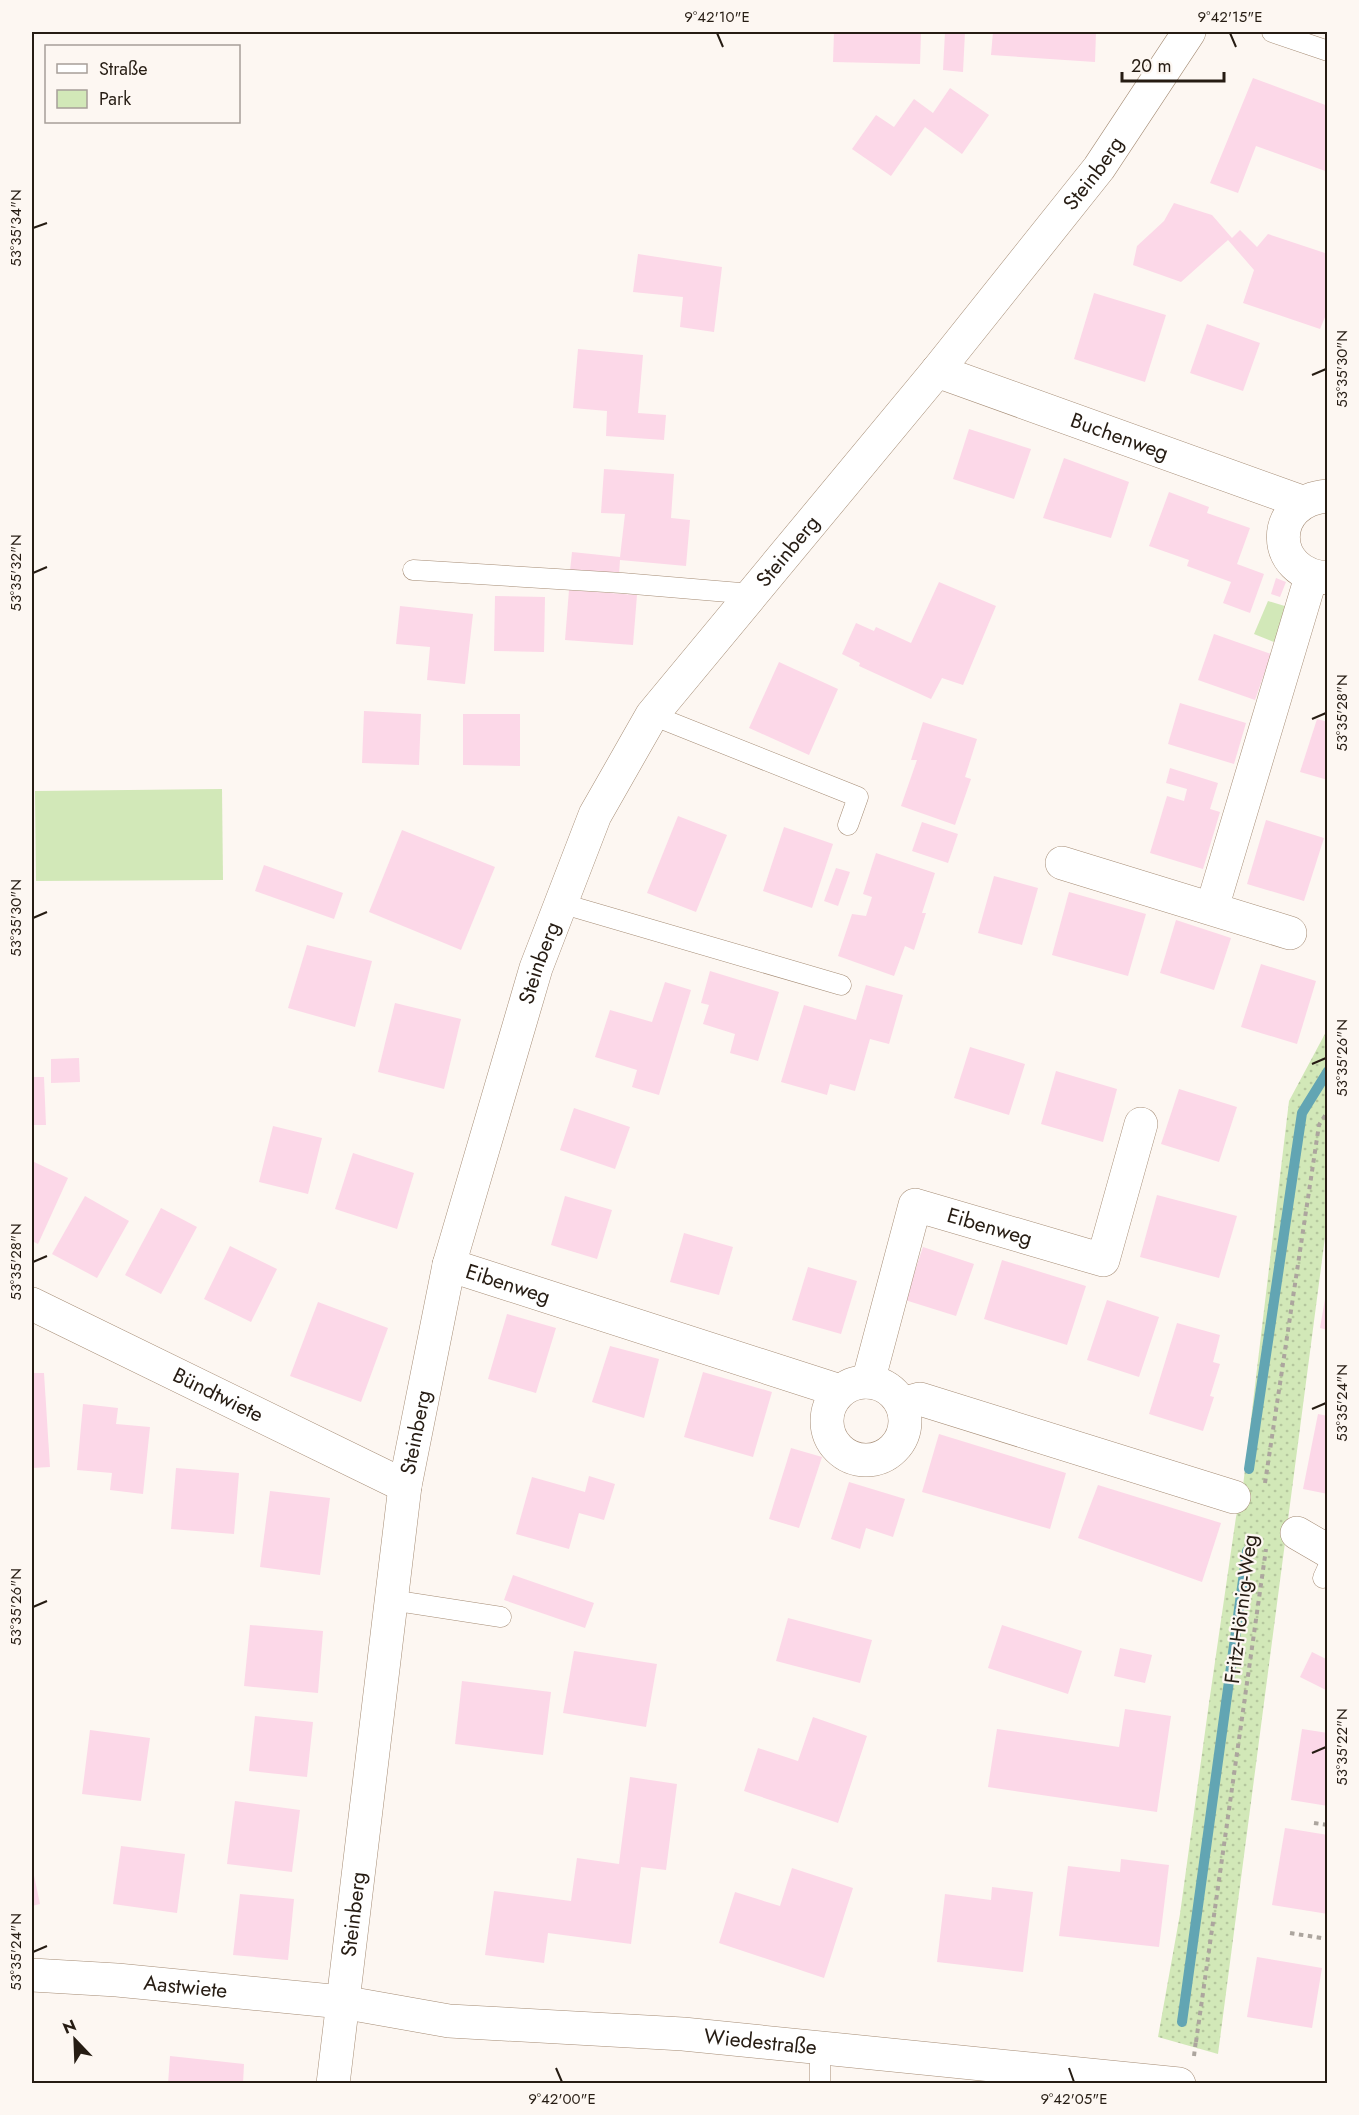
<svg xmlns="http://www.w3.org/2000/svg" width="1359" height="2115" viewBox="0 0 1359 2115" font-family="Jost,sans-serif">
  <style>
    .grass { fill: url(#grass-dots) }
    .park { fill: #d2e8b8 }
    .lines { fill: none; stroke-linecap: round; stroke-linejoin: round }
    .stream { stroke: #62a5b3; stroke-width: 10 }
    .building { fill: #fcd8e8 }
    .service-casing { stroke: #a58c75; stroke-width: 21 }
    .minor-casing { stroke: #a58c75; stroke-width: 34 }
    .tertiary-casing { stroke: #a58c75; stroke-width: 34 }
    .path { stroke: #aca59e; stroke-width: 4; stroke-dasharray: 4.5 4.5; stroke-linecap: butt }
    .service { stroke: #fff; stroke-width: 20 }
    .minor { stroke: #fff; stroke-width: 33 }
    .tertiary { stroke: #fff; stroke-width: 33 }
    .ticks { fill: none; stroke: #261c13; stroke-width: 2 }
    .labels { text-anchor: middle; stroke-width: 4.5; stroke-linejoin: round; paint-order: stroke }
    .street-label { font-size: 21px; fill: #261c13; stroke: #fdf7f2 }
    .neatline { fill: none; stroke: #261c13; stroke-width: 2 }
    .ticks-label { font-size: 15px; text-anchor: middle; fill: #261c13 }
  </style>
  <defs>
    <pattern id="grass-dots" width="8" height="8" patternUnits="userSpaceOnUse" patternTransform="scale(1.5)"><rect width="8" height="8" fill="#d2e8b8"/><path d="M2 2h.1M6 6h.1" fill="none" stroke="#b4c69d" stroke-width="1.8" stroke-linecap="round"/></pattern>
  </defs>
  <rect width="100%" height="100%" fill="#fdf7f2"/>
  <polygon class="grass" points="1327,1030 1327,1222 1218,2054 1158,2037 1180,1914 1209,1703 1236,1517 1243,1486 1289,1101"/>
  <g class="park">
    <polygon points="1268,601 1301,611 1289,648 1254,634"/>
    <polygon points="222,789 223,880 36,881 35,791"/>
  </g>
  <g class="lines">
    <g class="stream">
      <polyline points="1249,1469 1302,1113 1328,1071"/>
      <polyline points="1182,2022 1247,1551"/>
    </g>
  </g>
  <g class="building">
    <polygon points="834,32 921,32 920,64 833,62"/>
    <polygon points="945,32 965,32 963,72 943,70"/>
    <polygon points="993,32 1096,32 1095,62 991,55"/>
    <polygon points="1253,78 1328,106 1328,172 1256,146 1238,193 1210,183"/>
    <polygon points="950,88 989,115 962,154 925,127 891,176 852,149 876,115 894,127 914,99 933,113"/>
    <polygon points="1174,203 1212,215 1232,238 1240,230 1257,247 1268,234 1328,254 1328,310 1320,329 1243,303 1254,270 1228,240 1181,282 1133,265 1137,246 1164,221"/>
    <polygon points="638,254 722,267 714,332 680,327 683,297 633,292"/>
    <polygon points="1094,293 1166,315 1145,382 1074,359"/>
    <polygon points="1207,324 1260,343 1243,391 1190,373"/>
    <polygon points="578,349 643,355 638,413 666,415 664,440 606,436 607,411 573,408"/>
    <polygon points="969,429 1031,449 1014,499 953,479"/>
    <polygon points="1064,458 1129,482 1111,538 1043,518"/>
    <polygon points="604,469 674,474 671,518 690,520 686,566 620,560 619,575 570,571 572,552 620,557 625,514 601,513"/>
    <polygon points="1169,492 1209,507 1207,513 1250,528 1237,564 1264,574 1250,613 1223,603 1231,582 1187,566 1189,560 1149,546"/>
    <polygon points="1276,578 1286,582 1280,597 1271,594"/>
    <polygon points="939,582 996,606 963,685 942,678 931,699 859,666 860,663 842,654 856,623 874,631 876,627 911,643"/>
    <polygon points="569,590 637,595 633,645 565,640"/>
    <polygon points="495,596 545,597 544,652 494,651"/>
    <polygon points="400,606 473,614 465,684 427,680 430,647 396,644"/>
    <polygon points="1214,634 1271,654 1255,700 1198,680"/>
    <polygon points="779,662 838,689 809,755 749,728"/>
    <polygon points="1180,703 1246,723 1234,764 1168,744"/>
    <polygon points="364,711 421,714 419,765 362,763"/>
    <polygon points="463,714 520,714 520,766 463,765"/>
    <polygon points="1317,719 1328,722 1328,780 1300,772"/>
    <polygon points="923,722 977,739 965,777 971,779 955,825 901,806 917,760 911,760"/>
    <polygon points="1170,768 1218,783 1210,809 1220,812 1203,869 1150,853 1167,796 1184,801 1187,789 1166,783"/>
    <polygon points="678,816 727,835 696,912 647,893"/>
    <polygon points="1266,820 1324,838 1304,901 1247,884"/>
    <polygon points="922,822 958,834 948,863 912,851"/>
    <polygon points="784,827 833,844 812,908 763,891"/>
    <polygon points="402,830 495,867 461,950 369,912"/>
    <polygon points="876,853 935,873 922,913 926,913 914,950 905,946 894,976 838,956 852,914 866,916 872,897 863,894"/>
    <polygon points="264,865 343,893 334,919 255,891"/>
    <polygon points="836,868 850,872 838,906 824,901"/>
    <polygon points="994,876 1038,888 1022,945 978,933"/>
    <polygon points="1069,892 1146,914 1128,976 1052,955"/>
    <polygon points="1176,920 1231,938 1214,990 1160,973"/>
    <polygon points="307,945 372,961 355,1027 288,1008"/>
    <polygon points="1261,964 1316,981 1297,1044 1241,1027"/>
    <polygon points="710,971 779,992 758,1061 730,1053 735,1034 703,1024 709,1005 701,1003"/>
    <polygon points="665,982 691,990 659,1095 632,1087 637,1070 595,1057 610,1010 652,1022"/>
    <polygon points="866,985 903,995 889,1044 870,1039 855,1091 830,1084 827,1095 781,1082 804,1005 856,1020"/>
    <polygon points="395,1003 461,1019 444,1089 378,1072"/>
    <polygon points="970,1047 1025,1064 1009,1115 954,1098"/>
    <polygon points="79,1058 80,1082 51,1083 51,1059"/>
    <polygon points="1056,1071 1117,1089 1103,1142 1041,1124"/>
    <polygon points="32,1077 44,1077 46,1125 32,1125"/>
    <polygon points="1179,1089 1237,1107 1219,1162 1161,1144"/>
    <polygon points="574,1108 630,1127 615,1169 560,1150"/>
    <polygon points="273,1126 322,1138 308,1194 259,1182"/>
    <polygon points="353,1153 414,1173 397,1229 335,1209"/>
    <polygon points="32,1161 68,1178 38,1244 32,1241"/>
    <polygon points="1157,1195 1237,1216 1219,1278 1140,1257"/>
    <polygon points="85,1196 129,1221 97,1278 52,1254"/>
    <polygon points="565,1196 612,1210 597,1259 551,1245"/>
    <polygon points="161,1208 197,1227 161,1294 125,1275"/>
    <polygon points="684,1233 733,1247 719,1295 670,1282"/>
    <polygon points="230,1246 277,1269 251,1322 204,1299"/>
    <polygon points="923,1247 974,1264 956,1316 905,1300"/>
    <polygon points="1002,1260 1086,1286 1067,1345 984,1319"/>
    <polygon points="808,1267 857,1281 841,1334 792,1320"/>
    <polygon points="1326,1293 1328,1294 1328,1330 1320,1328"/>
    <polygon points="1107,1300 1159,1317 1139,1377 1087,1360"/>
    <polygon points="318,1302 388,1328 361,1402 290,1376"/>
    <polygon points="507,1314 556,1328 536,1393 488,1379"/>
    <polygon points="1177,1323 1220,1335 1213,1362 1220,1364 1210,1396 1214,1397 1203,1431 1149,1414"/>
    <polygon points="610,1346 659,1359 644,1418 592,1402"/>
    <polygon points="703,1372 772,1392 753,1457 684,1437"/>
    <polygon points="32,1373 44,1373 50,1467 32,1468"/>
    <polygon points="83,1404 118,1408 116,1424 150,1427 143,1494 110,1490 112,1473 77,1470"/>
    <polygon points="1318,1414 1328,1416 1328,1494 1303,1489"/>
    <polygon points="939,1434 1066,1473 1050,1529 922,1492"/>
    <polygon points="791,1448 822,1457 799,1528 769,1519"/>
    <polygon points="176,1468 239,1473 234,1534 171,1529"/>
    <polygon points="589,1476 615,1484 604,1520 579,1513 569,1549 516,1534 532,1477 585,1492"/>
    <polygon points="849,1482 905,1499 893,1537 866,1528 860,1549 831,1539"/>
    <polygon points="1098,1485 1221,1523 1202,1582 1078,1538"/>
    <polygon points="270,1491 330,1498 320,1575 260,1567"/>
    <polygon points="513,1575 594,1603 585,1628 504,1600"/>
    <polygon points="788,1618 872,1640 860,1683 776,1661"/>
    <polygon points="250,1625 323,1631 318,1693 244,1686"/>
    <polygon points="1002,1625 1082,1651 1068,1694 988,1668"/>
    <polygon points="1120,1648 1152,1655 1145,1683 1114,1676"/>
    <polygon points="574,1651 657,1664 646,1727 563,1713"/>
    <polygon points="1312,1652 1328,1660 1328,1691 1300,1677"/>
    <polygon points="462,1681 551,1692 543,1755 455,1744"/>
    <polygon points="1125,1709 1171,1716 1157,1812 988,1787 997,1729 1119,1747"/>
    <polygon points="255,1716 313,1722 307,1777 249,1771"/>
    <polygon points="813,1717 867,1736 838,1823 744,1791 758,1748 798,1761"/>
    <polygon points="1302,1729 1328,1733 1328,1806 1291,1800"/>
    <polygon points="90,1730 150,1738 141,1801 82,1794"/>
    <polygon points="630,1777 677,1784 666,1870 641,1867 631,1944 548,1933 544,1963 485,1955 494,1891 571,1901 577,1858 619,1864"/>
    <polygon points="235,1801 300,1810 292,1872 227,1864"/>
    <polygon points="1285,1828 1328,1835 1328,1914 1272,1905"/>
    <polygon points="121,1846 185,1854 177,1913 113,1904"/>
    <polygon points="1121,1859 1169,1865 1159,1947 1059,1936 1068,1866 1120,1872"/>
    <polygon points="32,1866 40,1904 32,1906"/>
    <polygon points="792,1868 853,1888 824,1978 719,1943 735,1892 780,1906"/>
    <polygon points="992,1887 1033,1892 1023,1972 937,1962 945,1894 991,1900"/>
    <polygon points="240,1894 294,1899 288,1960 233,1955"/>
    <polygon points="1257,1957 1322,1968 1312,2028 1247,2017"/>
    <polygon points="170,2056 244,2064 243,2084 168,2084"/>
  </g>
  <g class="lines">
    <g class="service-casing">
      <g id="service">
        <polyline points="1272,32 1328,51"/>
        <polyline points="413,570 622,583 752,594"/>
        <polyline points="652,715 858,797 848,825"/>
        <polyline points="560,903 841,985"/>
        <polyline points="1323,1578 1328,1567"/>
        <polyline points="391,1600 501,1617"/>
        <polyline points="820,2048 820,2084"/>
      </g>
    </g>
    <g class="minor-casing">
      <g id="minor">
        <path id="s1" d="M937,371L1302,502"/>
        <path d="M1328,496C1268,500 1269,575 1328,578"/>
        <polyline points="1062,863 1290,933"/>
        <polyline points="1212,908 1311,577"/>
        <path id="s2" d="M449,1265L840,1391"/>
        <path id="s3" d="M32,1304L405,1486"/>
        <circle cx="866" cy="1421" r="39"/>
        <path id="s4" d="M868,1382L915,1205L1103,1260L1141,1124"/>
        <polyline points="902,1404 920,1399 1234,1497"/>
        <polyline points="1297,1533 1328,1551"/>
        <path id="s5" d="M32,1975L117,1980L342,2002L449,2021L683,2034L1179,2084"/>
      </g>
    </g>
    <g class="tertiary-casing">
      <g id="tertiary">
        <path id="s6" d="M333,2084L405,1486L449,1265L536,968L595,815L652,715L937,371L1099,168L1189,32"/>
      </g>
    </g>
    <g class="path">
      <polyline points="1265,1483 1319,1125 1328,1111"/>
      <polyline points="1314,1823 1328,1825"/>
      <polyline points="1290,1933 1328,1939"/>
      <polyline points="1196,2042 1266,1549"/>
      <polyline points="1194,2056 1196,2040"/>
    </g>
    <use href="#service" class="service"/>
    <use href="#minor" class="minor"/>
    <use href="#tertiary" class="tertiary"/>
  </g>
  <path class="ticks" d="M717,33L723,47M1230,33L1236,47M33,228L47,223M1312,375L1326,369M33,573L47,567M1312,719L1326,713M33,918L47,912M1312,1064L1326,1058M33,1262L47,1256M1312,1409L1326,1403M33,1607L47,1601M1312,1753L1326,1747M33,1952L47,1946M556,2068L562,2082M1069,2068L1074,2082"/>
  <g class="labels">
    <g class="street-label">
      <text dy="7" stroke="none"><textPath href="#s6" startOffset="2115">Steinberg</textPath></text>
      <text dy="7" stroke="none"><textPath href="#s1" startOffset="194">Buchenweg</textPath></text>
      <text dy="7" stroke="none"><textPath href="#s6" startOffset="1629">Steinberg</textPath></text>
      <text dy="7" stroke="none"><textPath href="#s6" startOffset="1143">Steinberg</textPath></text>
      <text dy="7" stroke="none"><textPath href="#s4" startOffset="261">Eibenweg</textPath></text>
      <text dy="7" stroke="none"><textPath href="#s2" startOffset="62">Eibenweg</textPath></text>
      <text dy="7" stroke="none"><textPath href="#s3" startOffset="207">Bündtwiete</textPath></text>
      <text dy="7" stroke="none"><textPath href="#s6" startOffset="657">Steinberg</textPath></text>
      <text transform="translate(1241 1609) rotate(-83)" y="7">Fritz-Hörnig-Weg</text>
      <text dy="7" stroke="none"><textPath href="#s6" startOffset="171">Steinberg</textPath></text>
      <text dy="7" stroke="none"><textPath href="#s5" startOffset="154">Aastwiete</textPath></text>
      <text dy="7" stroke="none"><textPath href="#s5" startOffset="732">Wiedestraße</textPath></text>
    </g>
  </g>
  <rect width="1359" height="2115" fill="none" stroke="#fdf7f2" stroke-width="66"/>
  <rect x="45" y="45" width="195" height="78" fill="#fdf7f2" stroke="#a79f99" stroke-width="1.5"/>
  <rect x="57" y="64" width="30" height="9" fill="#ffffff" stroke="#a79f99" stroke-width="1.5"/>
  <text x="99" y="75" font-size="18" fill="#261c13">Straße</text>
  <rect x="57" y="90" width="30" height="18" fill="#d2e8b8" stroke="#a79f99" stroke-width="1.5"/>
  <text x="99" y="105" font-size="18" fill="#261c13">Park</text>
  <g transform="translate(75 2040) rotate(337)" stroke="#fdf7f2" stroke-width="4.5" paint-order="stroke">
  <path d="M0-4.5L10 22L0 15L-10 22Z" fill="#261c13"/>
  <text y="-9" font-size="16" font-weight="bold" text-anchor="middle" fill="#261c13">N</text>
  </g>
  <path d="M1122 72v9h102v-9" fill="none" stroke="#261c13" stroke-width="3"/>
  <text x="1131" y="72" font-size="18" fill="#261c13" stroke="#fdf7f2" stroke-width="4.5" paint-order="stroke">20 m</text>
  <rect x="33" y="33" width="1293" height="2049" class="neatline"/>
  <g class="ticks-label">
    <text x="717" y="22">9°42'10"E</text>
    <text x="1230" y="22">9°42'15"E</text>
    <text transform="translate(16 228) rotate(-90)" y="5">53°35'34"N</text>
    <text transform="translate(1342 369) rotate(-90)" y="5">53°35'30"N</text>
    <text transform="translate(16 573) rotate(-90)" y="5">53°35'32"N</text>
    <text transform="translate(1342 713) rotate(-90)" y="5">53°35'28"N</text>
    <text transform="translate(16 918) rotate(-90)" y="5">53°35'30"N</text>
    <text transform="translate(1342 1058) rotate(-90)" y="5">53°35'26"N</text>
    <text transform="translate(16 1262) rotate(-90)" y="5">53°35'28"N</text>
    <text transform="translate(1342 1403) rotate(-90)" y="5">53°35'24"N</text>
    <text transform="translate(16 1607) rotate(-90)" y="5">53°35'26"N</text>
    <text transform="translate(1342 1747) rotate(-90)" y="5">53°35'22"N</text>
    <text transform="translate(16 1952) rotate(-90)" y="5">53°35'24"N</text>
    <text x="562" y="2104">9°42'00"E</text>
    <text x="1074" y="2104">9°42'05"E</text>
  </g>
</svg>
